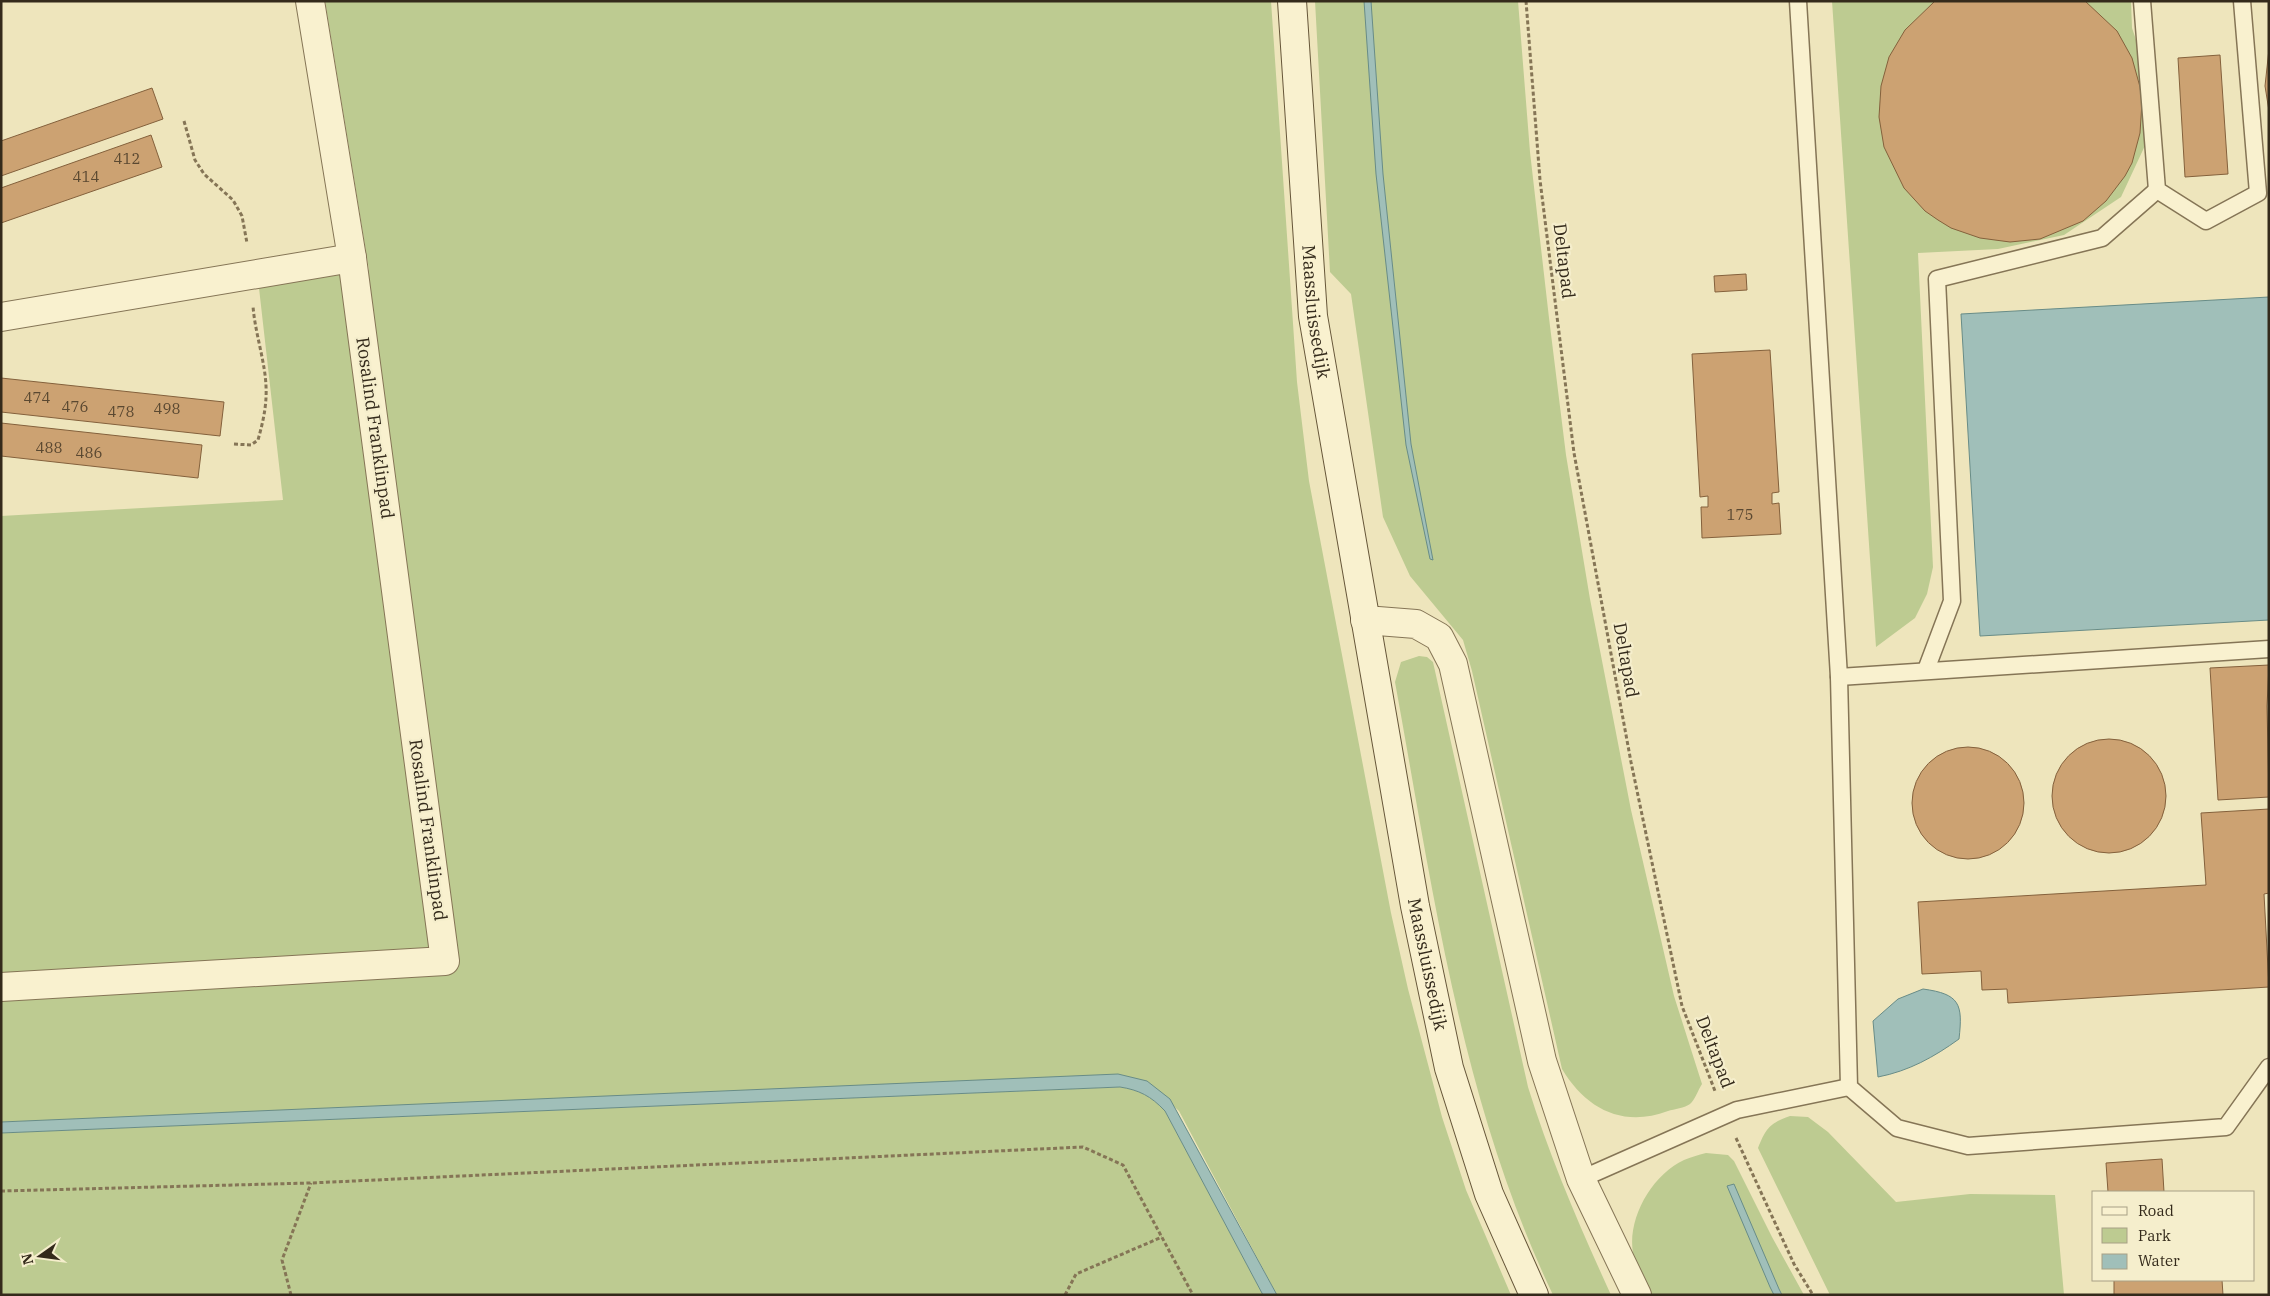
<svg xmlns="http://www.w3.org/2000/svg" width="2270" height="1296" viewBox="0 0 2270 1296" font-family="'IBM Plex Serif',serif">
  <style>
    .green { fill: #bdcb91 }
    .water { fill: #a0bfb9; stroke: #688c87 }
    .building { fill: #cca272; stroke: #84613c }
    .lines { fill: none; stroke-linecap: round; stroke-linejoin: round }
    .lane-casing { stroke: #857556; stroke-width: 19 }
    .street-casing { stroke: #857556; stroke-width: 30 }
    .secondary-casing { stroke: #665639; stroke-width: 30 }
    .path { stroke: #857556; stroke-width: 3; stroke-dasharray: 4 2.5; stroke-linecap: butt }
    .lane { stroke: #f9f1cf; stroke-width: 16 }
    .street { stroke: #f9f1cf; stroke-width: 28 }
    .secondary { stroke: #f9f1cf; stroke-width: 28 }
    .labels { text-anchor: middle; stroke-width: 4.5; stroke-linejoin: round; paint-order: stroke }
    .number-label { font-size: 15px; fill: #5a4831 }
    .street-label { font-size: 18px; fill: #342a1b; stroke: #f5eecc }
  </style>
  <rect width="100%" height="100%" fill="#eee5bc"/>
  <g class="green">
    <polygon points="325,1 1271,1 1297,382 1309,481 1391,913 1408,989 1442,1117 1466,1190 1511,1295 1277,1295 1179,1111 1147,1081 1,1122 1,516 283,500 259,288 369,270"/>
    <path d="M1315,1H1518L1530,152L1549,318L1566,455L1590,599L1631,810L1674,996L1702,1084C1698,1090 1695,1100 1690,1104C1685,1108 1674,1109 1668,1111C1623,1128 1586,1109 1562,1069L1472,671L1463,640L1410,576L1383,517L1351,294L1330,272Z"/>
    <polygon points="1832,1 2131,1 2132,28 2151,84 2149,137 2121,197 2064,235 1998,249 1918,253 1933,567 1927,594 1915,618 1876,647"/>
    <path d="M1419,656L1427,657L1433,662L1528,1087C1550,1158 1580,1227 1611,1295H1553C1461,1102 1433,890 1395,682L1401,662Z"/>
    <path d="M1120,1087C1139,1090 1151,1096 1165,1111L1263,1295H1V1133Z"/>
    <path d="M1790,1116L1808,1117L1828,1132L1896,1202L1970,1194L2055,1195L2064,1295H1830L1758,1148C1766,1128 1770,1123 1790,1116Z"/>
    <path d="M1706,1153L1728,1155L1734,1161L1772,1237L1804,1295H1782L1728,1186L1774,1295H1651C1645,1281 1636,1268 1633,1253C1627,1218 1652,1175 1684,1160C1691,1157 1698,1155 1706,1153Z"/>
  </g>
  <g class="water">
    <polygon points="1364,1 1371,1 1383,174 1411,444 1433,560 1430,559 1406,445 1376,174"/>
    <polygon points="2269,297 2269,620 1980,636 1961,314"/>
    <path d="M1923,989C1960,994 1963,1004 1959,1039C1934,1057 1909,1071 1878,1077L1873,1021L1898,999Z"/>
    <path d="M1118,1074L1147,1081L1170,1099L1277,1295H1263L1165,1111C1151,1096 1139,1090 1120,1087L1,1133V1122Z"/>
    <polygon points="1734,1184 1779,1289 1782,1295 1774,1295 1770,1287 1727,1186"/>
  </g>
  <g class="building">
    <polygon points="1935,1 2085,1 2117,31 2132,58 2140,87 2142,102 2140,133 2132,163 2125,176 2106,201 2083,221 2040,239 2010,242 1980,238 1951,228 1938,220 1925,211 1904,188 1884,147 1879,117 1881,86 1889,57 1905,30"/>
    <polygon points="2269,49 2269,111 2265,86"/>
    <polygon points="2220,55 2228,174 2185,177 2178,58"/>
    <polygon points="152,88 163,119 1,176 1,141"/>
    <polygon points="151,135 162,167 1,223 1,188"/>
    <polygon points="1746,274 1747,290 1715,292 1714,276"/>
    <polygon points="1770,350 1779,492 1772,493 1772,504 1779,503 1781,534 1702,538 1701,507 1708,507 1708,496 1700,497 1692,354"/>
    <polygon points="1,378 224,402 220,436 1,412"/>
    <polygon points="1,423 202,445 198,478 1,456"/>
    <polygon points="2269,665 2267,706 2269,797 2218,800 2210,668"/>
    <circle cx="2109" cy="796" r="57"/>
    <circle cx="1968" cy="803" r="56"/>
    <polygon points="2269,809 2269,893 2264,894 2269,987 2008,1003 2007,989 1982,990 1981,971 1922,974 1918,902 2206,885 2201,813"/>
    <polygon points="2162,1159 2164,1192 2108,1192 2106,1163"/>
    <polygon points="2114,1280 2222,1280 2223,1295 2114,1295"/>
  </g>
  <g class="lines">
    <g class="lane-casing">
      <g id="lane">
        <polyline points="1798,1 1839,677 1849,1087 1897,1128 1968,1146 2226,1127 2269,1067"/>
        <polyline points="2142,1 2157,190 2206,221 2258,193 2242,1"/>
        <polyline points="1926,670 1952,601 1937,279 2102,238 2157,190"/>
        <polyline points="1839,677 2269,649"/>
        <polyline points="1581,1179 1737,1110 1849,1087"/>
      </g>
    </g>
    <g class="street-casing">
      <g id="street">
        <polyline points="1,317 352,258"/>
        <polyline points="1365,620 1416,624 1439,637 1453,664 1542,1061 1581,1179 1637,1295"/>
        <polyline points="1,987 445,961 352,258 310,1"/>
      </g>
    </g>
    <g class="secondary-casing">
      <g id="secondary">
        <path id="s1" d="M1292,1L1313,316L1415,906L1449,1068L1489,1194L1534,1295"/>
      </g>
    </g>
    <g class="path">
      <polyline points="1526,1 1540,180 1574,453 1631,762 1682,1006 1715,1091"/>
      <polyline points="184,121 195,160 204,174 233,200 242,216 247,243"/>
      <path d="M234,444L251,445L258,440C263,422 267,405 266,386C265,361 255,333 253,306"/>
      <polyline points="1736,1138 1794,1264 1813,1295"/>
      <polyline points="1,1191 311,1183 1083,1147 1123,1165 1193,1295"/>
      <polyline points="291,1295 282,1260 311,1183"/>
      <polyline points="1065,1295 1076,1274 1162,1237"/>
    </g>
    <use href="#lane" class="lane"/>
    <use href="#street" class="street"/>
    <use href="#secondary" class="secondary"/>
  </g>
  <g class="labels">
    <g class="number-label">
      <text x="127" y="164">412</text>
      <text x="86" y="182">414</text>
      <text x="37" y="403">474</text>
      <text x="75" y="412">476</text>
      <text x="167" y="414">498</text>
      <text x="121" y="417">478</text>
      <text x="49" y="453">488</text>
      <text x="89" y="458">486</text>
      <text x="1740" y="520">175</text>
    </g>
    <g class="street-label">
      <text transform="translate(1564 261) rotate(83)" y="6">Deltapad</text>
      <text dy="6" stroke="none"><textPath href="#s1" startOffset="312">Maassluissedijk</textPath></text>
      <text transform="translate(375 428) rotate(82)" y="6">Rosalind Franklinpad</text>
      <text transform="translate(1626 660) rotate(80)" y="6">Deltapad</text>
      <text transform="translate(428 830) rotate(82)" y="6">Rosalind Franklinpad</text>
      <text dy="6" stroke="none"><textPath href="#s1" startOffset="974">Maassluissedijk</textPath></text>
      <text transform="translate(1715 1052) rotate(69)" y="6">Deltapad</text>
    </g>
  </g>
  <rect width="2270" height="1296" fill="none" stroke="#342a1b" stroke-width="5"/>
  <rect x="2092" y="1191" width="162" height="90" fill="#f5eecc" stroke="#a8a085"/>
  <rect x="2102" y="1207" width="25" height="8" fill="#f9f1cf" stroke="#a8a085"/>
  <text x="2138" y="1216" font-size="15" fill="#342a1b">Road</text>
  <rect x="2102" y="1228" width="25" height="15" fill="#bdcb91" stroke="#a8a085"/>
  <text x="2138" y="1241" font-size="15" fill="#342a1b">Park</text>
  <rect x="2102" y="1254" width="25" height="15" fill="#a0bfb9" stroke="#a8a085"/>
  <text x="2138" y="1266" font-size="15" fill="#342a1b">Water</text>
  <g transform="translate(40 1256) rotate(256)" stroke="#f5eecc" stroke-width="4" paint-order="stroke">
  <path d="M0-4L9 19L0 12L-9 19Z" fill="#342a1b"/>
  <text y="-8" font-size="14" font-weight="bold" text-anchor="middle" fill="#342a1b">N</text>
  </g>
</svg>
